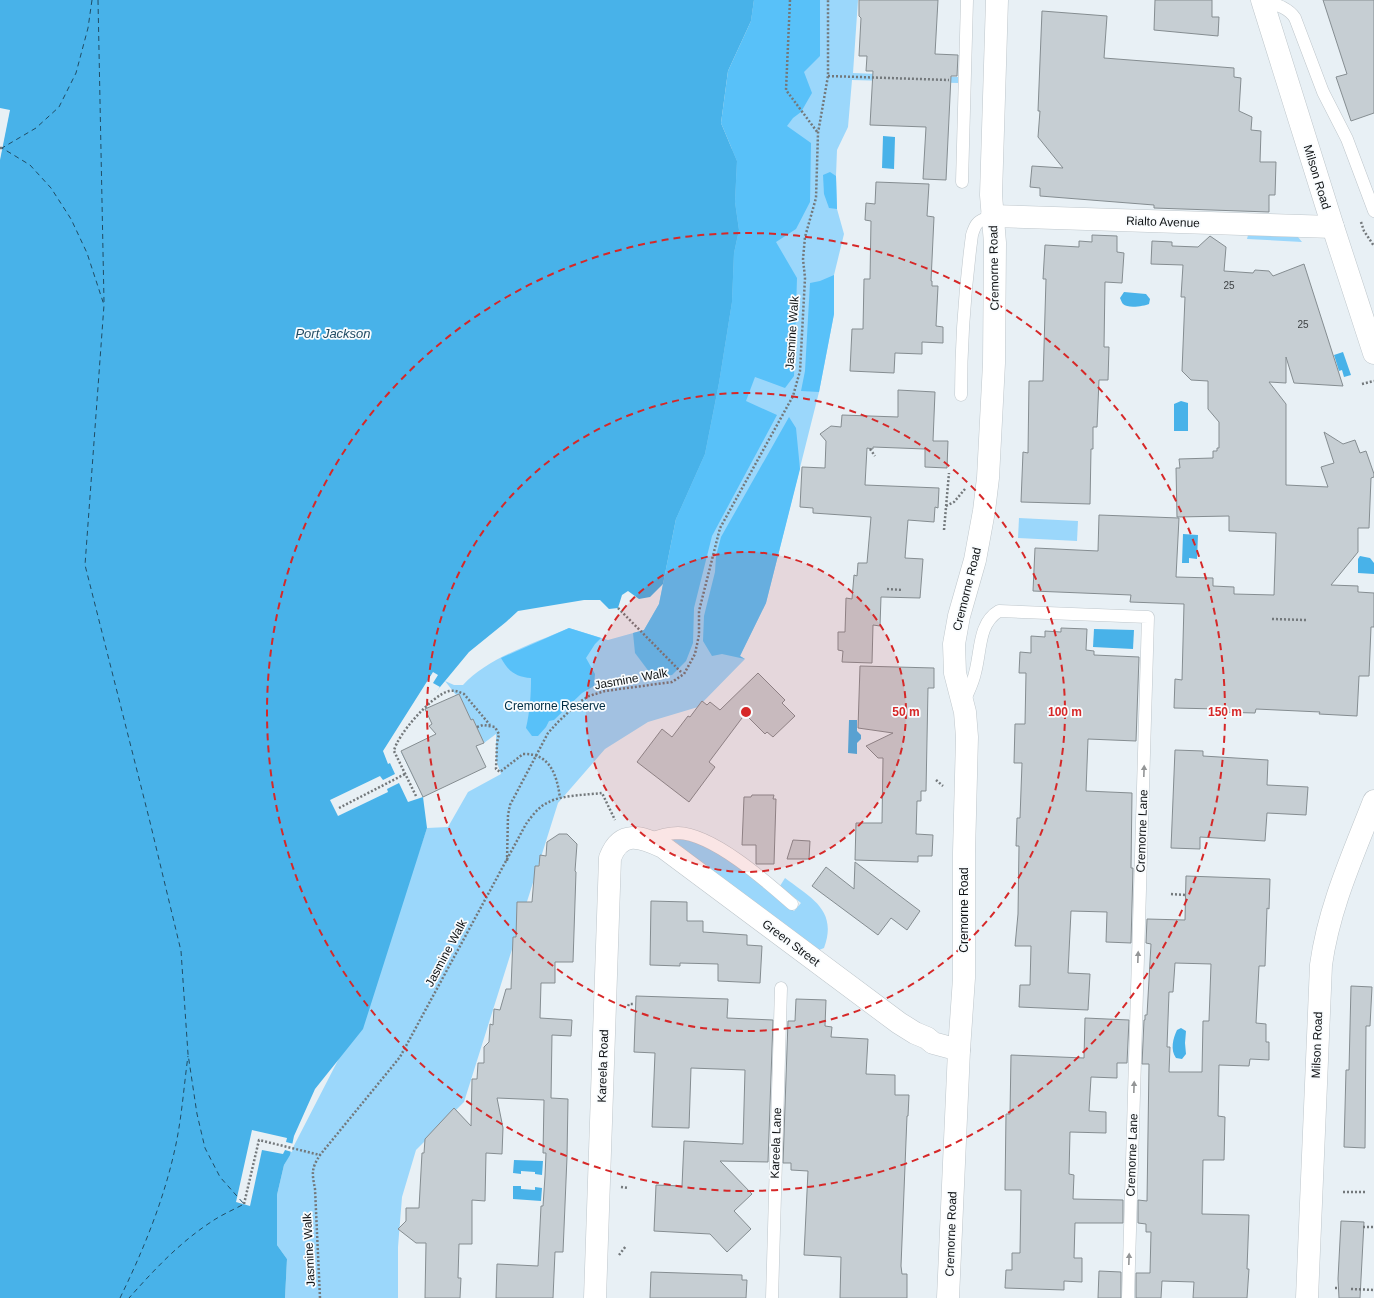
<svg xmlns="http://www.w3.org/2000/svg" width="1374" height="1298" viewBox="0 0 1374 1298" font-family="Helvetica,sans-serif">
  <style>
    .green { fill: #9bd7fb }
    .forest { fill: #58c1f9 }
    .water { fill: #48b2e9 }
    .pier { fill: #e8f0f5 }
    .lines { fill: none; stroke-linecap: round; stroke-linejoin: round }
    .ferry { stroke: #214c64; stroke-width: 1; stroke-dasharray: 5 4; stroke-linecap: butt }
    .building { fill: #c6ced3; stroke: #858d91; fill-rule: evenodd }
    .service-casing { stroke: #bec6cb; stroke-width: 13 }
    .minor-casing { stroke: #bec6cb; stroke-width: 23 }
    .path { stroke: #73787b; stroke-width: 2.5; stroke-dasharray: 2 2; stroke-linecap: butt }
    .service { stroke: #fff; stroke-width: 12 }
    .minor { stroke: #fff; stroke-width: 22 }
    .oneway { fill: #939596 }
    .ring { fill: none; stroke: #d62828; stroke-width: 2; stroke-dasharray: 7 5 }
    .labels { text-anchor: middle; stroke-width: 3.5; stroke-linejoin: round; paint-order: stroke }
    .number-label { font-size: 10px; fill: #3e4244 }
    .street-label { font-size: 12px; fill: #101315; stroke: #f9fcfe }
    .park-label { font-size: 12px; fill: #002d43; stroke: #f9fcfe }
    .water-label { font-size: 13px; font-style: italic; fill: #214c64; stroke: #f9fcfe }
    .centre { fill: #d62828; stroke: #f9fcfe; stroke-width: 2 }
    .ring-label { font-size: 12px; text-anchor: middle; font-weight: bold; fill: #d62828; stroke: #f9fcfe; stroke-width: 3.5; stroke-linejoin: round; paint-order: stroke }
  </style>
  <rect width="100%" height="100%" fill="#e8f0f5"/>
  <g class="green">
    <path d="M754,0H858L853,73L958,77V83L852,80L848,127L837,150L836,176L837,209L844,234L834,275V314L819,392L766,603L740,656L745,659L698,707L648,722L605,749L558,803L464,1102L416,1150L402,1197L398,1247V1298H285L287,1259L277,1245V1195L284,1165L368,1002L427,828L448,827L468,792L501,774L496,760V734L484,743L473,719L471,720L459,694L456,695L445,681L454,685H463C487,658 535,643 569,628L608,640L644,630L659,604L676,519Z"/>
    <polygon points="1248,235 1298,237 1302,242 1247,239"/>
    <polygon points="1019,518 1078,521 1077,541 1018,538"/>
    <path d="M669,837C675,838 681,839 687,840C727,851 762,885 794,911L801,903L780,886L785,878C811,898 838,910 824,948L819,950L794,934Z"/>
  </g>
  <g class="forest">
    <polygon points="754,0 820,0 820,56 804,72 812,93 801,112 793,118 787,126 811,143 810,202 796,229 776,242 797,278 794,376 785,388 755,377 746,401 777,415 712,536 694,608 693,643 686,661 672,675 653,677 635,653 633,633 644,630 659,604 676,519 705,454 719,383 732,302 734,253 739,230 735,202 737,161 721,123 728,71 751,21"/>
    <polygon points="830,172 836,176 837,209 829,208 824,194 823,175"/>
    <polygon points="834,275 834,314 819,392 801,391 805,371 810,283 820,281"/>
    <polygon points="789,417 796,428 800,469 766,603 740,656 745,659 722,654 712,656 703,641 704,616 715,572 716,556 721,537"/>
    <path d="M569,628L601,638L595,644L586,658L595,674L594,686L582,693L554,720L549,721L546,727L538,736H532L526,728C530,711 531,695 531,678C516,677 508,671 501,658Z"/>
  </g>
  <g class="water">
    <polygon points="0,0 754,0 751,21 728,71 721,123 737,161 735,202 739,230 734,253 732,302 719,383 705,454 676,519 663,584 650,597 639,599 628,591 622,595 618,608 609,609 600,600 584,600 518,611 506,622 469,652 426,704 405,741 401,752 423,797 427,828 363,1029 315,1089 294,1136 290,1155 284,1165 277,1195 277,1245 287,1259 285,1298 0,1298"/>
    <polygon points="883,136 895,137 894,169 882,168"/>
    <path d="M1124,292L1146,294L1150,299L1149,304C1144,306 1128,309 1123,304C1122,303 1121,300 1120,298Z"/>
    <polygon points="1343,352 1351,375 1344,377 1342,370 1339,371 1334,355"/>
    <polygon points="1181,401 1188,403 1188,431 1174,431 1174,404"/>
    <polygon points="1183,534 1198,535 1197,559 1189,558 1189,563 1182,563"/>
    <polygon points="1360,556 1370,558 1374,563 1374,574 1358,573 1358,559"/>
    <polygon points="1094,629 1134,630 1133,649 1093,647"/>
    <polygon points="849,720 857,720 857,731 861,735 861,739 857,743 857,754 848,753"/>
    <path d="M1181,1028L1186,1031L1185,1043L1186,1054L1182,1059L1176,1058C1170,1050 1173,1038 1177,1030Z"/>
    <polygon points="514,1160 543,1161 542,1175 535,1174 535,1172 521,1171 521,1174 513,1173"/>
    <polygon points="513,1186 521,1186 521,1189 535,1190 535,1187 542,1188 541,1201 513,1199"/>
  </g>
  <g class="pier">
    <polygon points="0,108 10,110 0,160"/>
    <polygon points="433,672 438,675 433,683 440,687 427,705 407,742 404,749 401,752 423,797 408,802 399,783 387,789 388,792 338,816 330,800 380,776 383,780 395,774 390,763 388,764 383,751"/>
    <polygon points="252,1130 287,1138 286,1142 294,1144 292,1152 285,1150 283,1154 262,1150 250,1206 236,1202"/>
  </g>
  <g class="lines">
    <g class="ferry">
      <path d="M92,0L88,28L76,73L59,107L36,128L2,148L30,165L51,188L71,219L87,253L104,305L85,565L150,822L181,951L188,1054L197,1114L205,1148L220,1177L244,1204C233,1210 221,1215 211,1222C179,1243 154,1270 129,1298"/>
      <polyline points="98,0 104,302"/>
      <path d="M120,1298C144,1249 165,1197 176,1144C182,1115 184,1085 188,1056"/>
    </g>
  </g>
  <g class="building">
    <polygon points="859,0 938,0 935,54 958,55 957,76 951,76 946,180 923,179 926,127 870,125 873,71 866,71 867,56 859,56 861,18 859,16"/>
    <polygon points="1155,0 1212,0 1212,17 1219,17 1218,36 1154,30"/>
    <polygon points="1323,0 1374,0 1374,113 1351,121 1336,77 1347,74"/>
    <polygon points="1042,11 1107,16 1104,58 1234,68 1234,77 1241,78 1239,111 1252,117 1251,130 1261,131 1260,162 1276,162 1275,195 1269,195 1269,212 1154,208 1154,205 1040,196 1040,188 1030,187 1032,166 1063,168 1038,137 1040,111 1038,111"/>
    <polygon points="876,182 929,184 927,216 934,217 931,281 932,281 932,286 938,286 936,326 943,327 943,343 922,342 922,354 895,353 894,373 850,371 852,329 863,329 864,279 870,279 871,221 865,220 866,203 875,204"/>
    <polygon points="1092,235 1117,236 1117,252 1124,253 1122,283 1105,282 1104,347 1109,347 1108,380 1099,380 1097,427 1093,427 1093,449 1091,449 1090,504 1021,502 1023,452 1028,453 1029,381 1043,381 1046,279 1043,279 1045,245 1079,247 1079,241 1092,242"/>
    <polygon points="1210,236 1226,247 1224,271 1253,273 1255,270 1269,271 1273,276 1304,264 1343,386 1294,383 1286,357 1286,383 1269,382 1286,404 1286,485 1328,487 1321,467 1334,463 1324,432 1343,444 1355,440 1360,453 1366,451 1374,474 1374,477 1371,478 1369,528 1358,528 1358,552 1331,585 1358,586 1358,592 1374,593 1374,627 1371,627 1369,676 1359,676 1357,716 1319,714 1320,712 1256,709 1255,713 1218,712 1218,709 1174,708 1175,679 1182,680 1184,604 1130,602 1131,595 1033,591 1035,548 1098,551 1099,515 1179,518 1176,577 1213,578 1213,586 1234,587 1234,594 1274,595 1276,533 1229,531 1229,516 1177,517 1176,468 1180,468 1179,459 1213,458 1213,451 1217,451 1217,448 1219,448 1219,422 1208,409 1208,381 1191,380 1182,371 1185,297 1181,297 1183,265 1151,264 1152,241 1172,242 1172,246 1198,247"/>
    <polygon points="898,390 935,392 933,441 948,441 947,468 925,467 925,449 873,447 873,449 867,448 865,485 939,488 938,508 935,507 934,522 908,520 905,558 923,559 920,598 881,597 880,626 873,625 872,663 842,662 843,651 838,650 838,632 845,632 846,598 852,599 854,575 857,576 858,563 867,563 871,517 813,513 813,508 800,507 802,467 825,468 826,441 820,434 831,426 841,427 842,415 898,417"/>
    <polygon points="1061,628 1087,629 1086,650 1094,651 1094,655 1139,657 1136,741 1088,739 1086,791 1132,793 1131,868 1133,868 1131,943 1106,942 1107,912 1071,911 1068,973 1090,974 1088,1010 1019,1007 1020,985 1030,985 1031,946 1015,946 1018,914 1019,846 1016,846 1017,818 1020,818 1022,763 1014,763 1015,724 1025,724 1026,673 1019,673 1020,652 1031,653 1031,636 1045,637 1045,631 1061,632"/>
    <polygon points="860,666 934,668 934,688 928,688 926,791 921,791 921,801 917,801 916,834 933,835 932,856 918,856 918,862 855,860 856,823 882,823 883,758 878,758 866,746 893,733 858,728"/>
    <polygon points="758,673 785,700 782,703 795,716 773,737 767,732 765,734 745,714 709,762 715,767 689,802 637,762 662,729 672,737 688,716 690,717 702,701 707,705 710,702 720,710"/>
    <polygon points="459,694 471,720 473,719 484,743 476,746 486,767 423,797 401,751 436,734 429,726 432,724 425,709"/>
    <polygon points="1175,750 1203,751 1203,756 1268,760 1267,785 1308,787 1306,815 1267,813 1265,841 1200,837 1200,849 1171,848"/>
    <polygon points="752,795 774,795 773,799 776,799 774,864 756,864 756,845 742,845 744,797 751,797"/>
    <polygon points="559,834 567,834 577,844 575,871 576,872 573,962 555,962 555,983 541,983 540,1018 572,1020 571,1036 552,1035 551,1098 568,1099 567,1157 563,1252 555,1252 553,1298 496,1298 497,1264 538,1266 541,1206 543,1206 545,1176 546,1153 543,1153 544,1100 497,1098 503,1128 502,1154 486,1153 485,1201 472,1200 472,1244 459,1244 458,1278 461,1278 460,1298 425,1298 426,1243 416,1243 398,1229 406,1221 406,1208 419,1208 422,1153 424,1153 425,1139 454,1108 471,1126 472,1079 477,1079 478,1063 484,1063 484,1047 489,1042 490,1024 493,1025 494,1009 500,1010 506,989 511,989 513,937 516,937 517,902 532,902 535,866 539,866 540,855 546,856 547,842"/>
    <polygon points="793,840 810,841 809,859 787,859"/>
    <polygon points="855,862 920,911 907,930 891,918 878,935 812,886 826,867 854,889"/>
    <path d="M1186,876L1270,879L1269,909L1267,908L1265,966H1259L1256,1023L1266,1024V1042H1269V1060L1250,1059L1249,1066L1219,1065L1218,1116L1225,1117L1224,1160H1203L1202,1214L1249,1215L1247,1269H1249L1247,1298H1193L1194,1282L1162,1281L1161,1298H1136V1273H1150L1151,1232H1146V1224L1138,1223V1200L1147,1201L1149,1064H1142L1144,1020H1145V1015H1147L1151,944L1146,943L1147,919L1185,920ZM1175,963L1211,964L1209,1021H1203L1202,1072H1169L1170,1047H1167L1169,992H1173Z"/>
    <polygon points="651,901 687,902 687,921 703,921 703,932 747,935 747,945 762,946 760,983 718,981 718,964 680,963 680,966 650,965"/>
    <polygon points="1351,986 1372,987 1370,1026 1366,1026 1365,1148 1344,1147 1346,1070 1349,1070"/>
    <polygon points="636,996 728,999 727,1018 773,1020 768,1162 720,1161 752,1194 734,1211 751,1229 727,1252 710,1234 654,1231 656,1185 682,1186 684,1141 743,1144 745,1070 691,1068 689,1128 652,1127 655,1053 634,1052"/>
    <polygon points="796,999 826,1000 825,1026 832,1027 831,1037 868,1039 866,1074 895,1075 895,1095 909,1095 908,1116 907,1116 901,1266 902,1274 907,1274 907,1298 840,1298 841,1257 804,1255 808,1171 791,1170 791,1163 783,1163 788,1021 795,1021"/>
    <polygon points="1085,1018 1129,1020 1127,1063 1117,1063 1117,1078 1091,1077 1089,1111 1106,1112 1106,1133 1070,1132 1069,1174 1074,1175 1073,1199 1123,1200 1123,1223 1075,1223 1074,1258 1082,1258 1082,1282 1064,1281 1064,1290 1005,1288 1006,1270 1012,1270 1012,1253 1020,1253 1021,1190 1005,1190 1006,1114 1010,1114 1011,1055 1084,1058"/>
    <polygon points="1341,1221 1364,1222 1360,1298 1339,1298 1338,1279"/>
    <polygon points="1099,1271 1121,1272 1121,1298 1098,1298"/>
    <polygon points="651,1272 742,1275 742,1280 747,1280 746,1298 650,1298"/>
  </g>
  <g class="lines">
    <g class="service-casing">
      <g id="service">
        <path d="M1262,0C1274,4 1288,7 1295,18L1323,92L1347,139L1374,211"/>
        <polyline points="962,182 967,0"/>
        <path d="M961,395C961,341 965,288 972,235C976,221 979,221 992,216"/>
        <path d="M964,702C968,692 973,683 975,673C981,652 978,623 999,611L1148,617L1128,1298"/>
        <path d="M648,840C658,836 668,833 678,833C713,834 766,881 792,904"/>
        <polyline points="772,1298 781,988"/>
      </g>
    </g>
    <g class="minor-casing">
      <g id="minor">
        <polyline points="1262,0 1333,227 1374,353"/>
        <polyline points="992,216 1333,227"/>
        <path d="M595,1298L610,858C621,829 641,837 663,847L899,1023L915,1033L927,1038L933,1043L959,1050"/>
        <polyline points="948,1298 959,1050 964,978 964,853 967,737 965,712 955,673 954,644 959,616 975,560 984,511 988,478 994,363 995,243 991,195 997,0"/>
        <path d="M1307,1298L1321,965C1329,907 1353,855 1374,801"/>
      </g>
    </g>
    <g class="path">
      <polyline points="790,0 786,90 818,133"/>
      <polyline points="828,76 949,80"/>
      <polyline points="0,148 2,148"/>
      <polyline points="1361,222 1364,231 1374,246"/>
      <polyline points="1362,384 1374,381"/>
      <polyline points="870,449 875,456"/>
      <polyline points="946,506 954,502 965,489"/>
      <polyline points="944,530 949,473"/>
      <polyline points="887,589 903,590"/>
      <polyline points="618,608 681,672"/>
      <polyline points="1272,619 1306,620"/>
      <path d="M477,727L483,725L495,727L499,734L497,743L496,769L500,772L523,754C550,753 557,775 560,798"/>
      <polyline points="936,780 943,786"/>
      <path d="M416,796L394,751C397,735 432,695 449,691C455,690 459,692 464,694L490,725"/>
      <polyline points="339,808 405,774"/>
      <polyline points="507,861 508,815 510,805 548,733 558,722 578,703 589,696 605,691 672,682 684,674 695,654 699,635 699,611 720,528 793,396 800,371 805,278 803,259 805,237 816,198 818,133 828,76 828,0"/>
      <polyline points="1171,894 1186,895"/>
      <polyline points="628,1006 629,1004 634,1004"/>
      <polyline points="621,1187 628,1188"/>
      <polyline points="1343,1192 1367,1192"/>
      <polyline points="244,1204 259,1140 320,1155"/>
      <polyline points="1363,1227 1374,1227"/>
      <polyline points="619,1255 626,1246"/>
      <polyline points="1335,1288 1338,1288"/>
      <polyline points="1351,1289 1374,1290"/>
      <path d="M320,1298L315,1189C312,1173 311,1169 320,1155L400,1057L526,824C532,816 539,806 549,802C562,795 586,795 602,793L615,820"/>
    </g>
    <use href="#service" class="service"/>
    <use href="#minor" class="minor"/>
  </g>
  <defs><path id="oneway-solid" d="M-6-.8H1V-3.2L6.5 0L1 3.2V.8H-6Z"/></defs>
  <g class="oneway">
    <use href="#oneway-solid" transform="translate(1144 771) rotate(-88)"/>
    <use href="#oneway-solid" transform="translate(1138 957) rotate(-88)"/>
    <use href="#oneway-solid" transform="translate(1134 1087) rotate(-88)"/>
    <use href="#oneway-solid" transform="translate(1129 1259) rotate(-88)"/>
  </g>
  <circle cx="746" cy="712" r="160" fill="#d62828" fill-opacity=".12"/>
  <g class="ring">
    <circle cx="746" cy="712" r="160"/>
    <circle cx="746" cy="712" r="319"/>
    <circle cx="746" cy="712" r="479"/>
  </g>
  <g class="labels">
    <g class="number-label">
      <text x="1229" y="289">25</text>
      <text x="1303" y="328">25</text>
    </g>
    <g class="street-label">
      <text transform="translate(1317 177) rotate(73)" y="4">Milson Road</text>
      <text transform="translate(1163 222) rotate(2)" y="4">Rialto Avenue</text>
      <text transform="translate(994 268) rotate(-91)" y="4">Cremorne Road</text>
      <text transform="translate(792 333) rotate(-86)" y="4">Jasmine Walk</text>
      <text transform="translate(967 589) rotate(-76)" y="4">Cremorne Road</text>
      <text transform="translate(631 679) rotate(-10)" y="4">Jasmine Walk</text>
      <text transform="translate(1142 831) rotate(-88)" y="4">Cremorne Lane</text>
      <text transform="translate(964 910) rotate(-90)" y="4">Cremorne Road</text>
      <text transform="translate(791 943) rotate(37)" y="4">Green Street</text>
      <text transform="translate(446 953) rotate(-62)" y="4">Jasmine Walk</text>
      <text transform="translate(1317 1045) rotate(-88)" y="4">Milson Road</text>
      <text transform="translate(603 1066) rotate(-88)" y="4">Kareela Road</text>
      <text transform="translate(776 1143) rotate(-88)" y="4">Kareela Lane</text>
      <text transform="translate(1132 1155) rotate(-88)" y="4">Cremorne Lane</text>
      <text transform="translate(951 1234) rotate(-88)" y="4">Cremorne Road</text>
      <text transform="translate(309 1250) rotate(-93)" y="4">Jasmine Walk</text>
    </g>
    <g class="park-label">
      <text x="555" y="710">Cremorne Reserve</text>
    </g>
    <g class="water-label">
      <text x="333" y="338">Port Jackson</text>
    </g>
  </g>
  <circle cx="746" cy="712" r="6" class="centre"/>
  <g class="ring-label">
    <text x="906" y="716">50 m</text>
    <text x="1065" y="716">100 m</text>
    <text x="1225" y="716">150 m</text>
  </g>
</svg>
